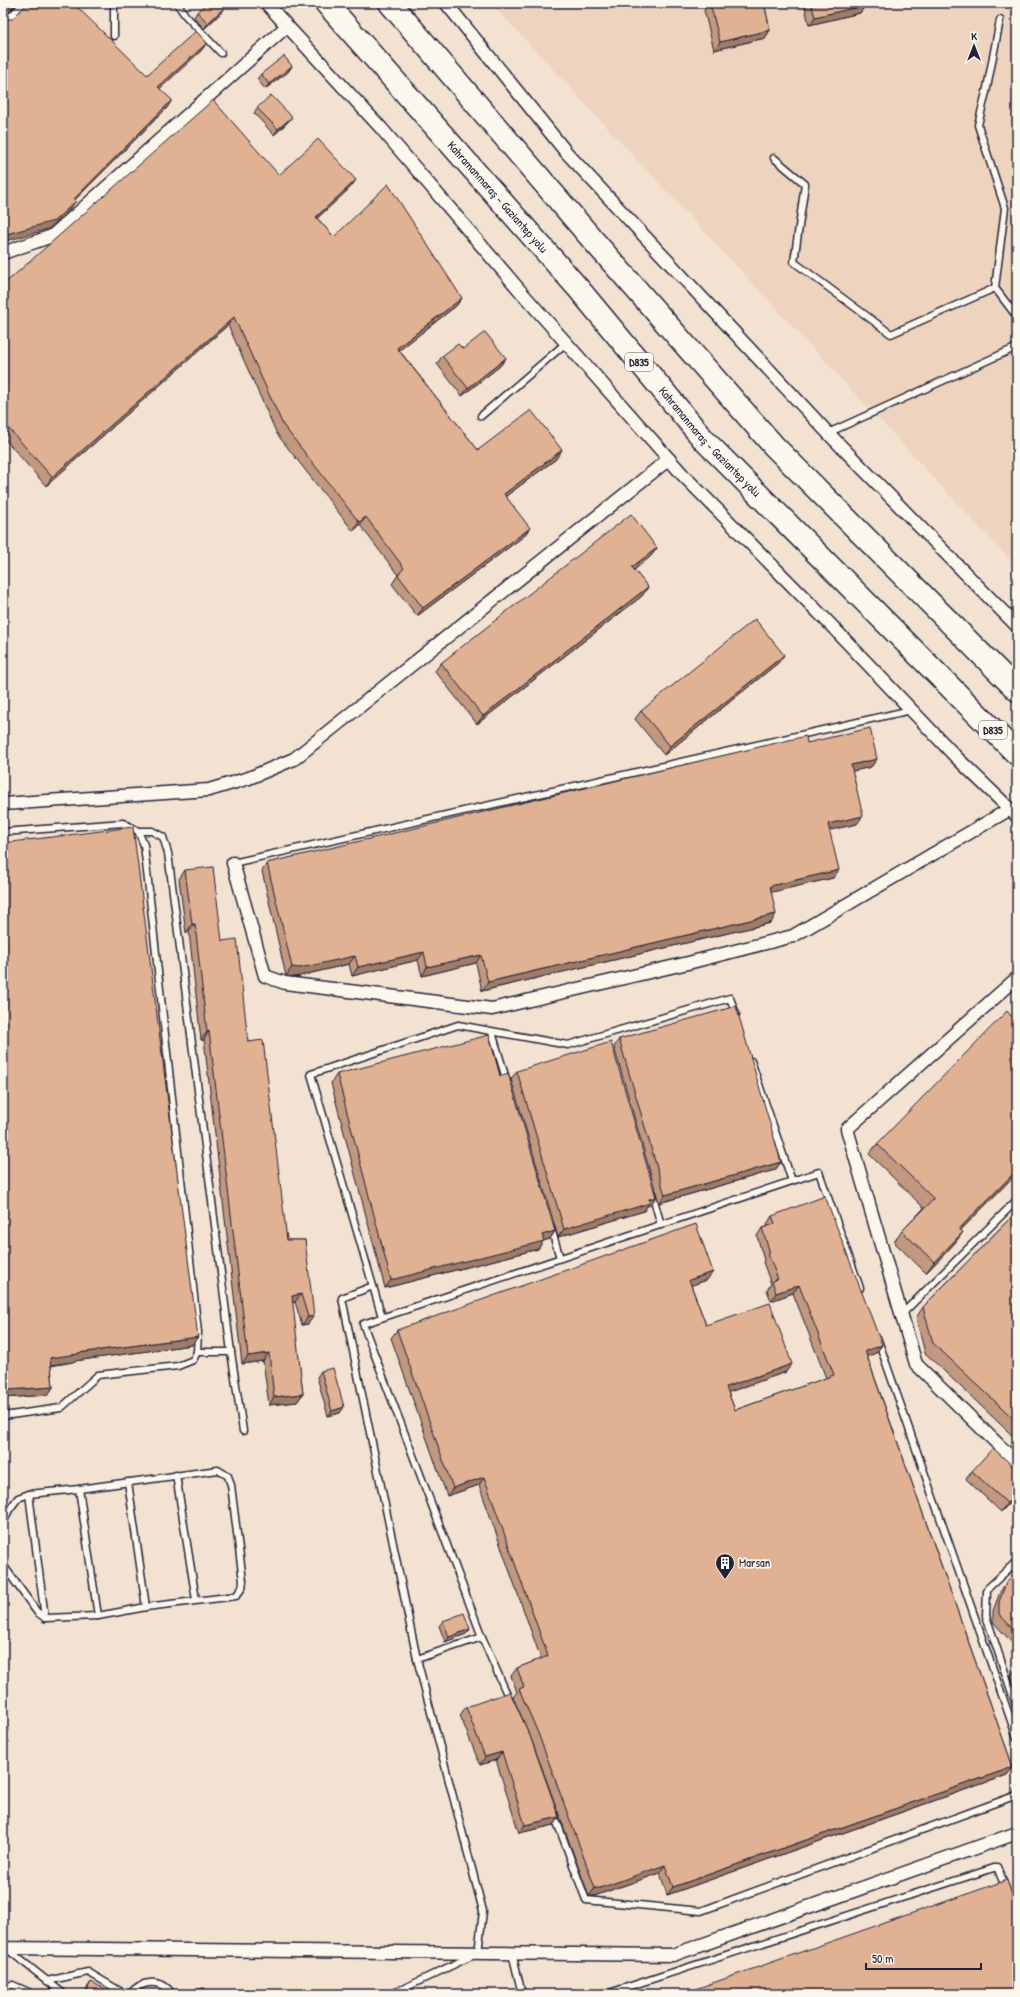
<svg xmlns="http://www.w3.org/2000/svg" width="1020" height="1997" viewBox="0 0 1020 1997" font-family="'Patrick Hand',sans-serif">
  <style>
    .built { fill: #eed3be }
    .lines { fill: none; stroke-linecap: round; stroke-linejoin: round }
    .lane-casing { stroke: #22223b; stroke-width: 9 }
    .street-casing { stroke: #22223b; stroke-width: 15 }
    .highway-casing { stroke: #22223b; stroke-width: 25 }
    .lane { stroke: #fbf7ec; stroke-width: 6 }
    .street { stroke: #fbf7ec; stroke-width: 12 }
    .highway { stroke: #fbf7ec; stroke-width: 22 }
    .wall { fill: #c2987e; stroke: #22223b }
    .shaded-wall { fill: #9e7c67; stroke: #22223b }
    .building { fill: #e1b193; stroke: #22223b }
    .labels { text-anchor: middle; stroke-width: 3.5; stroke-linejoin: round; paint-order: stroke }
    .shield { fill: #fbf7ec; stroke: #636270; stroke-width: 1 }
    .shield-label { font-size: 11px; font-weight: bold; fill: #22223b }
    .street-label { font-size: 12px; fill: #22223b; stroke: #fbf7ec }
    .poi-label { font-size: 12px; fill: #22223b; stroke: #fbf7ec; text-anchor: start }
  </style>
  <rect width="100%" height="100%" fill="#f3e2d1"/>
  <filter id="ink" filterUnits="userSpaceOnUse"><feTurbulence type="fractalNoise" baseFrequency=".025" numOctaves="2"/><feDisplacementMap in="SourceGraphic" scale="8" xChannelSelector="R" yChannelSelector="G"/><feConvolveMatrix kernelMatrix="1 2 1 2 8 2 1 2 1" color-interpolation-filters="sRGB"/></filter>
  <g filter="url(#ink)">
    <polygon class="built" points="491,3 1017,3 1017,567"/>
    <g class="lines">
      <g class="lane-casing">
        <g id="lane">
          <polyline points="177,3 185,15 221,53"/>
          <polyline points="3,24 24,3"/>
          <polyline points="114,36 114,3"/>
          <polyline points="774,158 805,184 794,262 891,334 995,288 1017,317"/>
          <polyline points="995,288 1005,208 978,125 987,88 1000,20"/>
          <polyline points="481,416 566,343"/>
          <polyline points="828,433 1017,347"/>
          <polyline points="138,831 152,831 163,837 168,853 231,1352 243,1431"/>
          <polyline points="3,832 123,823 138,831 144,845 198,1332 197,1352 193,1360 178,1366 98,1375 61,1408 3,1416"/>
          <polyline points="233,863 911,710"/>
          <polyline points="492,1032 507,1082"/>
          <polyline points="751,1061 792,1181"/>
          <polyline points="652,1193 661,1225"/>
          <polyline points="551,1228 560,1258"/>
          <polyline points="373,1286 342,1298 417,1659"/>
          <polyline points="901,1315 1017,1200"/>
          <polyline points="382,1317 311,1074 458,1025 568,1045 730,998 736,1014"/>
          <polyline points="878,1340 1017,1738"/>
          <polyline points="197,1352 231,1352"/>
          <polyline points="176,1475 196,1600"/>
          <polyline points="128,1482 146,1607"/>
          <polyline points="79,1489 98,1616"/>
          <polyline points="29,1494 45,1618"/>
          <polyline points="3,1523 9,1510 18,1498 29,1494 79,1489 218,1470 228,1476 231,1485 243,1581 242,1588 236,1596 146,1607 98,1616 45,1618 37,1612 3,1565"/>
          <polyline points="1017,1561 987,1589 986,1616 1017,1708"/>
          <polyline points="509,1699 482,1637 363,1324 819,1172 860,1288"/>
          <polyline points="554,1814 586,1900 701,1911 1017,1795"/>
          <polyline points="7,1949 64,1994"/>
          <polyline points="512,1953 522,1994"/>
          <polyline points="47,1981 88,1972 125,1994"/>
          <polyline points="3,1986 13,1985 33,1994"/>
          <path d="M130,1994C141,1980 162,1978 172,1994"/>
          <polyline points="196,1994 203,1992 205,1994"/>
          <polyline points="392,1994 478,1953 483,1911 417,1659 482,1637"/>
          <polyline points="606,1994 997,1867 1006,1889"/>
        </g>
      </g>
      <g class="street-casing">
        <g id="street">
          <polyline points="266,3 381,128 522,293 683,475 827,621 957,758 1017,816"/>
          <polyline points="446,3 566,152 828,433 1017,626"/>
          <polyline points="3,253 52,236 287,26"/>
          <polyline points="3,804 209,790 249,778 294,759 669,459"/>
          <polyline points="233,863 265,976 285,983 492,1009 688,963 793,936 1010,809"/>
          <polyline points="1017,978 847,1129 916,1364 1017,1463"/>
          <polyline points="3,1946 6,1948 673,1955 1017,1833"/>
        </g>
      </g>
      <g class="highway-casing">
        <g id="highway">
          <path id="s1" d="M326,3L578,288L704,440L1017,754"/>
          <polyline points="390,3 592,239 774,446 1017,690"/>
        </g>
      </g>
      <use href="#lane" class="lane"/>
      <use href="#street" class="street"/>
      <use href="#highway" class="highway"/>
    </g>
    <g class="wall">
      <polygon points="494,3 500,3 498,6"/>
      <polygon points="709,3 764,3 770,30 765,38 714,50 704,10"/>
      <polygon points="804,3 865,3 860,13 809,25"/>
      <polygon points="225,7 221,13 204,29 194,17 197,12"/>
      <polygon points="292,66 288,72 265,89 257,79 261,74"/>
      <polygon points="257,108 288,122 274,135 254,113"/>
      <polygon points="279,175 350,188 317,218 334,237 462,298 456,306 399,350 478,450 556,459 506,496 524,536 417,616 392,584 398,575 360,525 353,531 277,434 228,325 46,486 3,437 3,285"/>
      <polygon points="463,349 506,358 500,366 462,396 437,364 442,356"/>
      <polygon points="657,548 651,556 634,570 648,587 642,596 477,724 435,671 441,663"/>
      <polygon points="784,655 778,663 664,755 635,719 641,711"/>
      <polygon points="807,743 877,759 871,767 852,771 857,824 829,830 833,878 771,892 771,923 482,991 476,963 422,976 418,960 352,976 349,964 295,977 286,976 262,871 267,863"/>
      <polygon points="3,843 192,1345 74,1361 73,1362 51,1366 53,1387 48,1395 3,1398"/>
      <polygon points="185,870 222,941 248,1042 287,1240 305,1240 308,1324 302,1325 295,1302 292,1303 303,1394 297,1402 269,1405 263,1361 242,1364 204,1040 201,1040 189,932 186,933 179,879"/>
      <polygon points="1017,1012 1017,1173 961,1230 955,1243 926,1273 894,1242 902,1231 924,1208 869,1154 877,1144"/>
      <polygon points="619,1039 781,1162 775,1170 659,1203 614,1047"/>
      <polygon points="517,1071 651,1205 647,1206 644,1211 558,1237 511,1079"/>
      <polygon points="337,1074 500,1076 555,1231 550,1239 543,1241 538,1249 385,1288 331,1083"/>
      <polygon points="1017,1211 1017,1440 925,1353 916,1318 923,1307"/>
      <polygon points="772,1216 882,1345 876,1353 867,1356 1013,1767 1007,1775 667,1895 660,1873 594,1896 589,1896 532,1741 513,1697 517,1692 511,1676 517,1668 541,1659 479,1485 447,1496 391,1338 397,1330 707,1280 691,1285 706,1325 786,1372 728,1392 735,1410 826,1378 793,1293 771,1301 767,1290 771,1284 763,1262 764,1260 757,1236 762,1228 768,1227 767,1224"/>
      <polygon points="321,1371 340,1413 328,1416 317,1377"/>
      <polygon points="1017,1470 1017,1495 1001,1512 966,1479 972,1471"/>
      <polygon points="1017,1572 1017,1648 993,1622 993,1611 1000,1592 1006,1583"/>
      <polygon points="443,1621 470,1629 466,1634 445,1642 439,1626"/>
      <polygon points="1017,1666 1017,1689 1014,1686 1011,1675"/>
      <polygon points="466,1707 559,1817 554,1825 519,1833 496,1760 480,1765 460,1715"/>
      <polygon points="91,1982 110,1994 84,1994 87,1988"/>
    </g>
    <g class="shaded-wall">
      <polygon points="16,3 18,3 3,18 5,14"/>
      <polygon points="866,5 860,13 809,25 815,17"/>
      <polygon points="225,7 221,13 204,29 208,23"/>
      <polygon points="770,30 765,38 714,50 720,42"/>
      <polygon points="207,43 201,51 153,95 158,87"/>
      <polygon points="292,66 288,72 265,89 269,84"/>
      <polygon points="172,100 167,108 68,207 74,199"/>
      <polygon points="292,117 288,122 274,135 278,129"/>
      <polygon points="356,180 350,188 310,225 316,217"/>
      <polygon points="76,201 70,209 48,229 3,242 3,235"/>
      <polygon points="462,298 456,306 392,356 397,348"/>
      <polygon points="234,317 228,325 46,486 52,477"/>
      <polygon points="506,358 500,366 462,396 468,388"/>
      <polygon points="562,450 556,459 498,502 504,494"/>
      <polygon points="366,517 360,525 353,531 359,522"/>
      <polygon points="530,528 524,536 417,616 423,608"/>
      <polygon points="657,548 651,556 627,576 632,567"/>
      <polygon points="648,587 642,596 477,724 483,716"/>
      <polygon points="784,655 778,663 664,755 670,746"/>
      <polygon points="877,759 871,767 845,773 851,765"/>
      <polygon points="863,816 857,824 822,832 828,824"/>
      <polygon points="839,870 833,878 764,894 770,886"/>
      <polygon points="776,914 771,923 482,991 488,982"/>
      <polygon points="192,924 195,924 189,932 186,933"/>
      <polygon points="424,952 418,960 352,976 358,967"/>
      <polygon points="481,955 476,963 422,976 427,967"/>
      <polygon points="355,956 349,964 295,977 286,976 292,967"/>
      <polygon points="209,1031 204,1040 201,1040 207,1032"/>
      <polygon points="781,1162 775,1170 659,1203 665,1195"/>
      <polygon points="1017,1170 1017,1173 952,1239 959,1229"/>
      <polygon points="656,1197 651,1205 647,1206 644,1211 558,1237 564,1229"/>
      <polygon points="555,1231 550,1239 543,1241 538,1249 385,1288 391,1280"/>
      <polygon points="963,1232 955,1243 926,1273 934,1262"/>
      <polygon points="713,1272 707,1280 684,1288 689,1280"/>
      <polygon points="799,1285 793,1293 771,1301 776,1293"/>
      <polygon points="301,1294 295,1302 286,1304 292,1296"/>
      <polygon points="314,1316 308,1324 302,1325 308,1317"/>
      <polygon points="198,1337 192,1345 74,1361 73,1362 44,1366 50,1358 78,1353"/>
      <polygon points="882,1345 876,1353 860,1359 865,1351"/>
      <polygon points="269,1353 263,1361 242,1364 248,1356"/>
      <polygon points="792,1364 786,1372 721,1395 726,1387"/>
      <polygon points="53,1387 48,1395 3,1398 3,1397 8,1390"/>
      <polygon points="303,1394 297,1402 269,1405 274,1397"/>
      <polygon points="344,1407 340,1413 328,1416 332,1411"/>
      <polygon points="484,1477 479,1485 447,1496 453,1488"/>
      <polygon points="1017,1493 1017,1495 1001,1512 1007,1503"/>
      <polygon points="470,1629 466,1634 445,1642 449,1637"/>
      <polygon points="502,1752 496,1760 480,1765 485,1757"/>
      <polygon points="1013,1767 1007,1775 667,1895 673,1887"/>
      <polygon points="559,1817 554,1825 519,1833 525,1825"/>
      <polygon points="665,1865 660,1873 594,1896 589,1896 595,1888"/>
    </g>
    <g class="building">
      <polygon points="3,3 16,3 5,14 6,19 12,19 28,3 73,3 147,75 196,31 207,43 158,87 172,100 74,199 76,201 54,221 3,235"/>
      <polygon points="207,3 221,3 225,7 208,23 197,12"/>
      <polygon points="710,3 764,3 770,30 720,42"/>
      <polygon points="811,3 865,3 866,5 815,17"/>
      <polygon points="284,56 292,66 269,84 261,74"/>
      <polygon points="271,95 292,117 278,129 257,108"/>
      <polygon points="213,100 279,175 318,139 356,180 316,217 334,237 388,184 462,298 397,348 478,450 531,410 562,450 504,494 530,528 423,608 398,575 404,568 366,517 359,522 283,425 234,317 52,477 3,422 3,285"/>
      <polygon points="485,332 506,358 468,388 442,356 458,344 463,349"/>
      <polygon points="631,514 657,548 632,567 648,587 483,716 441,663"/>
      <polygon points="755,619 784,655 670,746 641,711"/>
      <polygon points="870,728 877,759 851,765 863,816 828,824 839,870 770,886 776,914 488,982 481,955 427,967 424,952 358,967 355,956 300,968 292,967 267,863 806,736 807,743"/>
      <polygon points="133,827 198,1337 78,1353 78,1354 50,1358 53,1387 8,1390 4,1365 3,1366 3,843"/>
      <polygon points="213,867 222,941 237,939 248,1042 263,1040 287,1240 305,1240 314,1316 308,1317 301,1294 292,1296 303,1394 274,1397 269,1353 248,1356 209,1031 207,1032 195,924 192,924 185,870"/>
      <polygon points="736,1006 781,1162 665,1195 619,1039"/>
      <polygon points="1007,1011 1012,1017 1017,1012 1017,1170 959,1229 963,1232 934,1262 902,1231 934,1199 877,1144"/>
      <polygon points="489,1035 500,1076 508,1073 555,1231 542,1235 544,1241 391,1280 337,1074"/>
      <polygon points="611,1042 656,1197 649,1199 650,1203 564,1229 517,1071"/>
      <polygon points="825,1196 882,1345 865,1351 1013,1767 673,1887 665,1865 600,1888 595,1888 538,1733 519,1689 524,1687 517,1668 548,1656 484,1477 453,1488 397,1330 696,1224 713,1272 689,1280 706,1325 770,1303 792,1364 726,1387 735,1410 834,1375 799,1285 776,1293 772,1281 778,1279 768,1254 770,1253 762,1228 775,1224 772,1216"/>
      <polygon points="1017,1211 1017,1422 933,1343 923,1307"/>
      <polygon points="333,1368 344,1407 332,1411 321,1371"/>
      <polygon points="993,1448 1017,1470 1017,1493 1007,1503 972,1471"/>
      <polygon points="1017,1572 1017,1633 999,1614 999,1602 1006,1583"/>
      <polygon points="464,1613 470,1629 449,1637 443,1621"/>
      <polygon points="510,1692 530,1736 559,1817 525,1825 502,1752 485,1757 466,1707"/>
      <polygon points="1007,1880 1017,1910 1017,1994 681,1994"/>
      <polygon points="91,1982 111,1992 110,1994 85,1994"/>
      <polygon points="509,1991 509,1994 487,1994"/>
    </g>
  </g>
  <defs>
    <g id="building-pin" transform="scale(1)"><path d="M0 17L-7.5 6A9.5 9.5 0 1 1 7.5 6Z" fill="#22223b" stroke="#fbf7ec"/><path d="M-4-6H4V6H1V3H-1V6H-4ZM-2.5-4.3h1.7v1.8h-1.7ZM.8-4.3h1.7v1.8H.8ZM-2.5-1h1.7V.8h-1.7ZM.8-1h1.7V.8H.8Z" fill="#fff"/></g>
  </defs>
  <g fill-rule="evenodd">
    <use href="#building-pin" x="725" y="1563"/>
  </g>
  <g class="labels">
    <g class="shield">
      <rect x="625" y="353" width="28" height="18" rx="3"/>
      <rect x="979" y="721" width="28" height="18" rx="3"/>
    </g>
    <g class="shield-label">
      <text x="639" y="366">D835</text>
      <text x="993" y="734">D835</text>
    </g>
    <g class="street-label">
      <text dy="4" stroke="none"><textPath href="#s1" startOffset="259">Kahramanmaraş - Gaziantep yolu</textPath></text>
      <text dy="4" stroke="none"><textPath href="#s1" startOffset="583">Kahramanmaraş - Gaziantep yolu</textPath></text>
    </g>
    <g class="poi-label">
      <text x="739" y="1567">Marsan</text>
    </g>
  </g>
  <rect width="1020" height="1997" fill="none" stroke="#fbf7ec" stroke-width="16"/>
  <rect x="8" y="8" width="1004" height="1981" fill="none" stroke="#22223b" stroke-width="1.5" filter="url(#ink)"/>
  <g transform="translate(974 46)" stroke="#fbf7ec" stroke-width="3" paint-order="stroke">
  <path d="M0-3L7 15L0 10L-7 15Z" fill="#22223b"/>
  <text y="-6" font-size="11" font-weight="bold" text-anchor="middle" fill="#22223b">K</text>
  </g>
  <path d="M866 1963v6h115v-6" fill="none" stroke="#22223b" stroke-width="2"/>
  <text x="872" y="1963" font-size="12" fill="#22223b" stroke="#fbf7ec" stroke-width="3" paint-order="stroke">50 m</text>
</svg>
